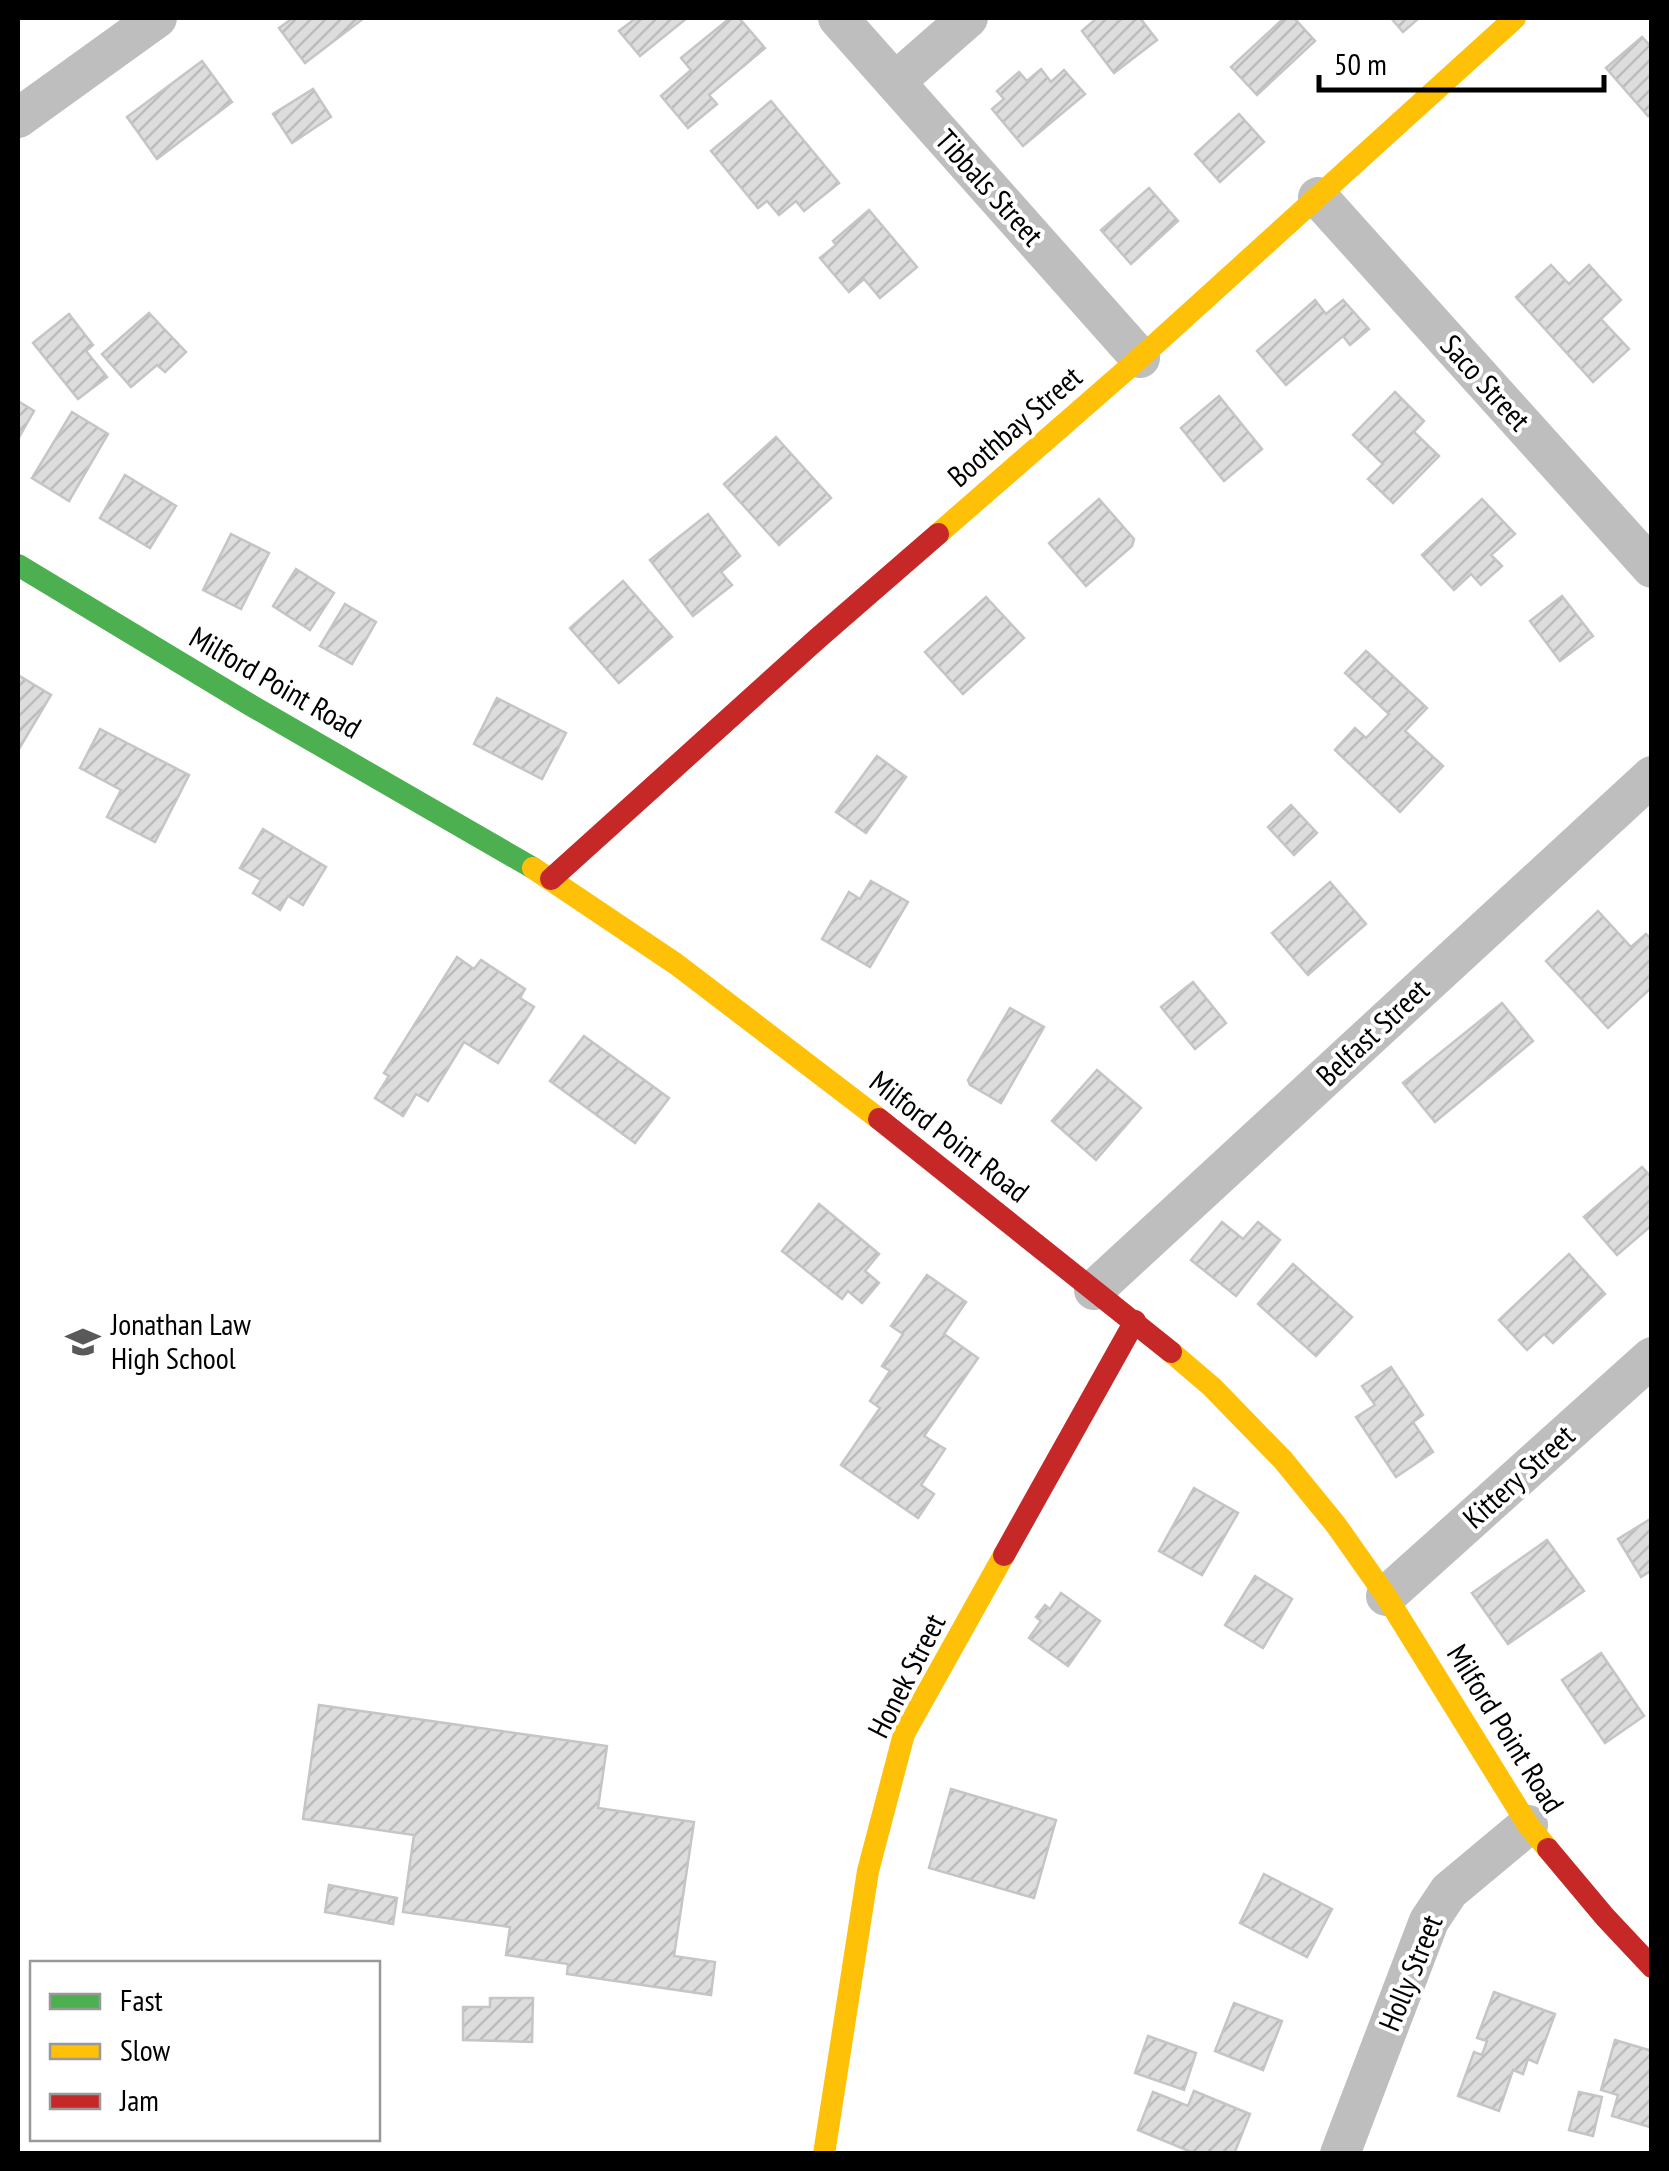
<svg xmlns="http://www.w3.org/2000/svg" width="1669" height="2171" viewBox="0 0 1669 2171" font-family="'PT Sans Narrow',sans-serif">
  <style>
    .building { fill: url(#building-hatch); stroke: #c5c5c5; stroke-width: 2.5 }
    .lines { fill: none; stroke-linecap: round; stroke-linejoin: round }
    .street { stroke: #bebebe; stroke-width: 40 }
    .fast { stroke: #4caf50; stroke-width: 22 }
    .slow { stroke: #ffc107; stroke-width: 22 }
    .jam { stroke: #c62828; stroke-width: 22 }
    .labels { text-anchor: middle; stroke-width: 8; stroke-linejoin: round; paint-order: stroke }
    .street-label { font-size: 30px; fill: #000; stroke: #fff }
    .poi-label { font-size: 30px; fill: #000; stroke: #fff; text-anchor: start }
  </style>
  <defs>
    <pattern id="building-hatch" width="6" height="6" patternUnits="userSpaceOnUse" patternTransform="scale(2.5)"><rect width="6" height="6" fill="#ddd"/><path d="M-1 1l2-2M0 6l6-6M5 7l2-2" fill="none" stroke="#bcbcbc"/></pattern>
  </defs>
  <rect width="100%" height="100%" fill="#fff"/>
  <g class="building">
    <polygon points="293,18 364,18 305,63 279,28"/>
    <polygon points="636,18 687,18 640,56 619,31"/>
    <polygon points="730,18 739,18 765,48 709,95 717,104 688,128 661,96 691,70 681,58"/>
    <polygon points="1097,18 1140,18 1157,40 1114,73 1082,31"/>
    <polygon points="1284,18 1294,18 1315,41 1257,95 1231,67"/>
    <polygon points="1391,18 1419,18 1403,32"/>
    <polygon points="1642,37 1652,48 1652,113 1648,116 1606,68"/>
    <polygon points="202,61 232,102 157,159 127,117"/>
    <polygon points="1041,69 1051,82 1064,70 1085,94 1023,146 992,109 1004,99 997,91 1019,72 1027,81"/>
    <polygon points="313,89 331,117 292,143 273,114"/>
    <polygon points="771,101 839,183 804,211 796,201 779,215 767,201 758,208 711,151"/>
    <polygon points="1239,114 1264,142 1220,182 1195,154"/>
    <polygon points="1149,188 1178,221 1131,264 1101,230"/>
    <polygon points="869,210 917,267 880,298 864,279 849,292 820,258 836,245 833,241"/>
    <polygon points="1551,265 1569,284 1589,265 1621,300 1601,319 1629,349 1593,382 1516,297"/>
    <polygon points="1315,300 1326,314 1343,300 1369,329 1350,345 1343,336 1286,385 1257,351"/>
    <polygon points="149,313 186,352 165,372 157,365 131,387 102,354"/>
    <polygon points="69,314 93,345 86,351 107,377 78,399 33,343"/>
    <polygon points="1395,392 1424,421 1414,432 1439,456 1393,503 1368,479 1383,464 1353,435"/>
    <polygon points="1219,396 1262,449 1224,481 1181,428"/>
    <polygon points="18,401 34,411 18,439"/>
    <polygon points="72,412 108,434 69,501 32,478"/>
    <polygon points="776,437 831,498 779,545 724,484"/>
    <polygon points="125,475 176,506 150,548 100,518"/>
    <polygon points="1099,499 1134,539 1132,546 1086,586 1049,543"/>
    <polygon points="1482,499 1515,534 1491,555 1502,566 1481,585 1471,574 1454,590 1422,555"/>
    <polygon points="708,514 740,556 721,572 732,585 693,616 650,560"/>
    <polygon points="231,534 269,553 241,609 203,590"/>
    <polygon points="296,569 334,593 310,630 273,606"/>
    <polygon points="623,581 672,637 619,683 570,628"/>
    <polygon points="1562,596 1593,636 1560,661 1530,621"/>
    <polygon points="986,597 1024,638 963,694 925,652"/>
    <polygon points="345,604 376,622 352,664 320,646"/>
    <polygon points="1366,651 1427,708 1405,731 1443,766 1400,812 1335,750 1355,728 1366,738 1389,714 1345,673"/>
    <polygon points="18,675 51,695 19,749 18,748"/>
    <polygon points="497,698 566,733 542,779 474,744"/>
    <polygon points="100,729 189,775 155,842 107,817 121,790 80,768"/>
    <polygon points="877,756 906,777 866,833 836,812"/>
    <polygon points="1291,805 1317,833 1294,855 1268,827"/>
    <polygon points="263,829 326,867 303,905 288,896 280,910 253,893 261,880 240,868"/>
    <polygon points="871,881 908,902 870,967 822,939 849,892 860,899"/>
    <polygon points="1330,882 1366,924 1308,975 1272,933"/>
    <polygon points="1598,911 1631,947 1646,934 1652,940 1652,987 1608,1028 1546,961"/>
    <polygon points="457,957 474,969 481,960 525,989 520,998 534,1007 498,1063 464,1042 428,1101 416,1094 403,1116 375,1098 389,1076 384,1073"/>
    <polygon points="1193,982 1226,1023 1195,1049 1161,1007"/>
    <polygon points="1502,1003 1533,1041 1435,1122 1403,1083"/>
    <polygon points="1010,1008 1044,1027 1001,1103 970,1085 968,1080"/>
    <polygon points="584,1036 669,1098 635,1143 550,1081"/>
    <polygon points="1097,1070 1141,1108 1096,1160 1052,1121"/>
    <polygon points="1642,1167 1652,1178 1652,1225 1617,1255 1584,1217"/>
    <polygon points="819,1204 879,1254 865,1271 879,1283 862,1303 848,1291 842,1299 782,1251"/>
    <polygon points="1222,1222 1243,1239 1258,1222 1280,1240 1236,1296 1191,1260"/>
    <polygon points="1569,1254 1605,1294 1553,1343 1544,1334 1527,1350 1499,1320"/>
    <polygon points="1293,1264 1352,1317 1316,1356 1258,1304"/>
    <polygon points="927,1275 966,1302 944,1334 978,1358 924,1436 945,1449 921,1485 934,1494 918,1518 841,1465 880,1408 870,1401 890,1371 882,1366 903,1334 891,1326"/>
    <polygon points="1391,1367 1423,1415 1413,1422 1433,1452 1396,1477 1356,1417 1375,1405 1362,1386"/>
    <polygon points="1194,1488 1238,1513 1202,1575 1159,1551"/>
    <polygon points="1652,1518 1652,1570 1641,1577 1618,1539"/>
    <polygon points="1547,1540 1584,1591 1508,1644 1472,1593"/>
    <polygon points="1255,1576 1292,1599 1263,1648 1225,1625"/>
    <polygon points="1061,1593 1100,1621 1068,1666 1029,1638 1041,1621 1036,1617 1045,1605 1050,1609"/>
    <polygon points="1601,1653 1644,1716 1605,1743 1562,1680"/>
    <polygon points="319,1705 607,1746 598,1808 694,1822 674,1956 715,1962 711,1995 567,1974 568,1964 506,1955 510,1927 403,1912 414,1835 303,1819"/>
    <polygon points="951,1789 1056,1820 1034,1898 929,1868"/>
    <polygon points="1264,1874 1332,1909 1307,1957 1240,1923"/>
    <polygon points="329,1885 397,1898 393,1924 325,1912"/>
    <polygon points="1494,1992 1555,2014 1537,2063 1528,2059 1523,2074 1513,2070 1499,2111 1458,2096 1474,2052 1482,2055 1487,2041 1477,2038"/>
    <polygon points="490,1998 533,1998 532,2042 463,2040 463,2007 490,2007"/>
    <polygon points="1234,2003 1282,2021 1263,2070 1215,2051"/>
    <polygon points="1148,2036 1196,2053 1184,2090 1135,2073"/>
    <polygon points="1615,2040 1652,2051 1650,2127 1612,2116 1618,2095 1601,2090"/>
    <polygon points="1194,2091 1250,2114 1234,2154 1196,2154 1138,2130 1153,2092 1188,2106"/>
    <polygon points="1579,2092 1602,2097 1593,2136 1569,2130"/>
  </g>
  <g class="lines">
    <g class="street">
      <polyline points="838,18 1140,358"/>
      <polyline points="895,82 968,18"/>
      <polyline points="18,118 157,18"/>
      <polyline points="1318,197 1652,568"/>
      <polyline points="1094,1290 1652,776"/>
      <polyline points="1386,1596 1652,1357"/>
      <polyline points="1340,2154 1429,1921 1449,1891 1528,1825"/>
    </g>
    <polyline class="fast" points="18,565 252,706 533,868"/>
    <g class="slow">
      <polyline points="938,534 1140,358 1515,18"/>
      <polyline points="533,868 676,964 879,1119"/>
      <polyline points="1171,1352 1212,1387 1283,1460 1336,1525 1386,1596 1528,1825 1548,1849"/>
      <polyline points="824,2154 868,1871 904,1734 1004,1555"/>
    </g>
    <g class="jam">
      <polyline points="551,879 817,639 938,534"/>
      <polyline points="879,1119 1171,1352"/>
      <polyline points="1004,1555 1135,1321"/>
      <polyline points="1548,1849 1605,1917 1652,1967"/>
    </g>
  </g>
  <defs>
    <g id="school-bare" transform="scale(2.7)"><path d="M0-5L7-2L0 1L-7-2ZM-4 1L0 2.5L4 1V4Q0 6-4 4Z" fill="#595959" stroke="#fff" stroke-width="2.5" paint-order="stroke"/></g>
  </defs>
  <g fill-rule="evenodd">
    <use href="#school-bare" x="83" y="1342"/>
  </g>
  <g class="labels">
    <g class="street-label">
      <text transform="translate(989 188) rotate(48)" y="10">Tibbals Street</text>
      <text transform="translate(1485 383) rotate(48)" y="10">Saco Street</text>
      <text transform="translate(1015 427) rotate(-41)" y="10">Boothbay Street</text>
      <text transform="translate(275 683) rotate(30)" y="10">Milford Point Road</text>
      <text transform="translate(1373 1033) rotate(-43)" y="10">Belfast Street</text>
      <text transform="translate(949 1137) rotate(38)" y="10">Milford Point Road</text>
      <text transform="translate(1519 1477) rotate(-42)" y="10">Kittery Street</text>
      <text transform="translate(907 1676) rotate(-63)" y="10">Honek Street</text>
      <text transform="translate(1505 1729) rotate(58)" y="10">Milford Point Road</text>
      <text transform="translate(1411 1973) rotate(-68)" y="10">Holly Street</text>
    </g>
    <g class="poi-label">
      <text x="111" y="1335">Jonathan Law<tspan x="111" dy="34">High School</tspan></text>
    </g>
  </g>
  <rect width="1669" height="2171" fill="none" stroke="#000000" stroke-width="40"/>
  <rect x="30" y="1961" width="350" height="180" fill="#ffffff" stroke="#999999" stroke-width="2.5"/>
  <rect x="50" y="1994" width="50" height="15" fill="#4caf50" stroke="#999999" stroke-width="2.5"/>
  <text x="120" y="2011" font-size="30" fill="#000000">Fast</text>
  <rect x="50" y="2044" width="50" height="15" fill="#ffc107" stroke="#999999" stroke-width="2.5"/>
  <text x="120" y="2061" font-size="30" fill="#000000">Slow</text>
  <rect x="50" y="2094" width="50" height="15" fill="#c62828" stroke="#999999" stroke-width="2.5"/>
  <text x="120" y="2111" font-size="30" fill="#000000">Jam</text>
  <path d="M1319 75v15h285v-15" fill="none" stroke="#000000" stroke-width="5"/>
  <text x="1334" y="75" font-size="30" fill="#000000" stroke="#ffffff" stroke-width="8" paint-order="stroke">50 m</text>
</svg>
